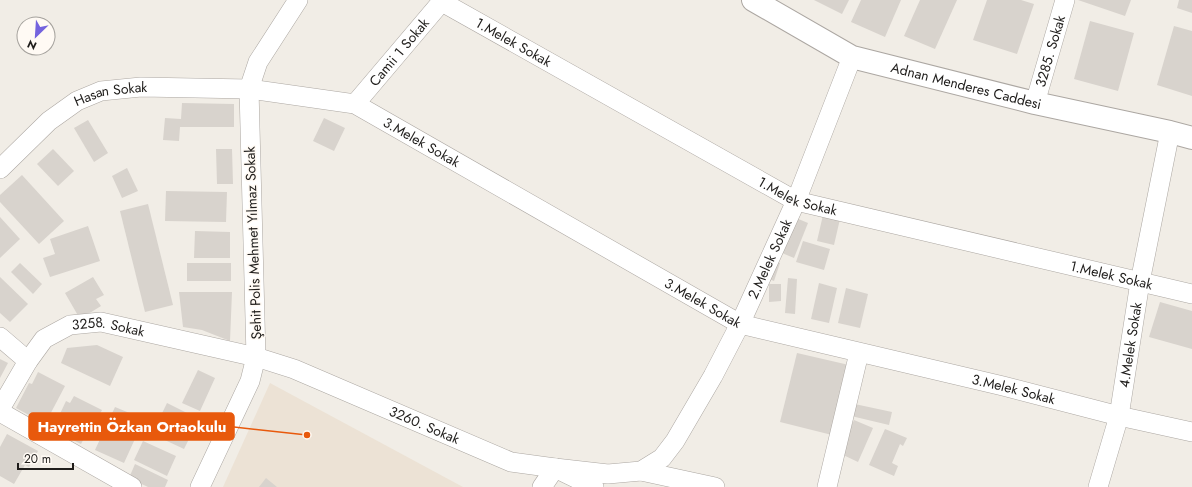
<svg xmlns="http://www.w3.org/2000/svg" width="1192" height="487" viewBox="0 0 1192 487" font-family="Jost,sans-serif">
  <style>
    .built { fill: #ece2d5 }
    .building { fill: #d8d3cd }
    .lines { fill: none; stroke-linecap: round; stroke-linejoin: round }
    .minor-casing { stroke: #aca7a2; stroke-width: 20 }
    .major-casing { stroke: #aca7a2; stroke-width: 24 }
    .minor { stroke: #fff; stroke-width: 19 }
    .major { stroke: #fff; stroke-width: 22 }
    .labels { text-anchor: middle; stroke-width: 3; stroke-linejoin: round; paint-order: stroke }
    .street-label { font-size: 14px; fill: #1f1d1b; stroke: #fffaf4 }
    .leader { fill: none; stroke: #e8590c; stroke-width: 1.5 }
    .callout-dot { fill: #e8590c; stroke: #fffaf4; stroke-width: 1.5 }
    .callout { fill: #e8590c; stroke: #e8590c; stroke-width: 1.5 }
    .callout-label { font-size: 15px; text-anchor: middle; font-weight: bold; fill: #fff }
  </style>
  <rect width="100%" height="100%" fill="#f1ede6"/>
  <polygon class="built" points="270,383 463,487 223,487"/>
  <g class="building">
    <polygon points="814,0 849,0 842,14"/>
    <polygon points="861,0 901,0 885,37 851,22"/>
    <polygon points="920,0 957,0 935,49 904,36"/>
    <polygon points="987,0 1021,0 1034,4 1017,54 973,40"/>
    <polygon points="1078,0 1131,0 1125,16"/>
    <polygon points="1179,0 1192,0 1192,13 1177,8"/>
    <polygon points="1090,21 1134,33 1118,91 1074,79"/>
    <polygon points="1174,26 1192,31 1192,96 1157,85"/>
    <polygon points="182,103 234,104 234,127 180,127 179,141 163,140 165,118 181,119"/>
    <polygon points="324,118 345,128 334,151 313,141"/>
    <polygon points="88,120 108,153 94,162 74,128"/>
    <polygon points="53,149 74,171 58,186 37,164"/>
    <polygon points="216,149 232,149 233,184 217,184"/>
    <polygon points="127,168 138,191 122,198 112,176"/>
    <polygon points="22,175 64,221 39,244 0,202 0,195"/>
    <polygon points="166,191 227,192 226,222 165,221"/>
    <polygon points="148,204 173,305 145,312 120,211"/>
    <polygon points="784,213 808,223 794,258 770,248"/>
    <polygon points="823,215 840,219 834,245 817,241"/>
    <polygon points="0,217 20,239 0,258"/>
    <polygon points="88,226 100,261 50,277 43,258 55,254 50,239"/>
    <polygon points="195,231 230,232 230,258 194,258"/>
    <polygon points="803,241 830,249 824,270 796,262"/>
    <polygon points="773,260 780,263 774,281 766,278"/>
    <polygon points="20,263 42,284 33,294 11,272"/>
    <rect x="187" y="263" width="44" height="18"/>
    <polygon points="0,277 28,304 10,322 0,313"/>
    <polygon points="93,277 104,295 96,299 101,306 80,319 65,293"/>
    <polygon points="788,278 797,279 795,314 785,313"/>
    <polygon points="819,283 837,288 829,323 811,319"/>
    <polygon points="769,284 781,284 781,301 769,302"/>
    <polygon points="846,288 868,294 860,328 838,323"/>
    <polygon points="179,292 232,292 230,341 202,330 183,327"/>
    <polygon points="1160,302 1192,311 1192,349 1149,337"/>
    <polygon points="97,345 123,357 110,386 61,363 67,348"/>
    <polygon points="797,353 849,365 832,435 780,422"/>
    <polygon points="0,359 8,363 0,378"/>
    <polygon points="198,370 215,378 200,411 182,403"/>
    <polygon points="38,372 65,386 45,424 16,408 29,383 32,384"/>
    <polygon points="74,396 102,410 92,429 90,427 81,444 53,430 59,418 58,418 66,401 70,403"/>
    <polygon points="167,403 199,419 184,449 152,434"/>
    <polygon points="850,403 892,412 889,425 847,415"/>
    <polygon points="115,407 144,419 124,463 95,450"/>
    <polygon points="854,420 873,428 858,462 839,453"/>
    <polygon points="885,429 907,438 903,446 900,444 892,463 898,466 894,476 869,465"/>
    <polygon points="7,434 38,451 29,467 25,465 14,484 0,476 0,447"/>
    <polygon points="143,441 176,456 167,476 134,460"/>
    <polygon points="135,464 168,480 165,487 148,487 129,478"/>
    <polygon points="266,478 277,487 259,487"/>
  </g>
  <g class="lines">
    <g class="minor-casing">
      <g id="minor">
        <path id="s1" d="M442,2L796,201L1192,294"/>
        <path id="s2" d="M1035,103L1065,0"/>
        <path id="s3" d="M355,104L443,0"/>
        <path id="s4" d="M0,169L49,121L77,101L101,91L141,87L249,89L355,104L740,324L1003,386L1119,416L1192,432"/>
        <polyline points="0,337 28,361"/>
        <path id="s5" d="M0,409L28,361L44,339L70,325L101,322L256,357L294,369L511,462L555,468L594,487"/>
        <polyline points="0,412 132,487"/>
        <polyline points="641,471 715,487"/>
        <polyline points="200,487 250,381 256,357 249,89 258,62 298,0"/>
        <path id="s6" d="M542,487L555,468L608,474L641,471L662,458L675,441L713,376L740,324L796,201L852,57"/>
        <polyline points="827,487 859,353"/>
        <path id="s7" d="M1098,487L1119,416L1140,282L1170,132"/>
      </g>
    </g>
    <g class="major-casing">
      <g id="major">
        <path id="s8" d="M753,0L852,57L1035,103L1170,132L1192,138"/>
      </g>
    </g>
    <use href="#minor" class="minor"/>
    <use href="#major" class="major"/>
  </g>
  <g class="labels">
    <g class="street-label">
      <text dy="5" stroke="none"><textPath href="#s1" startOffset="82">1.Melek Sokak</textPath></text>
      <text dy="5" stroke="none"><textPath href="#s2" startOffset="54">3285. Sokak</textPath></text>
      <text dy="5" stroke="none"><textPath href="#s3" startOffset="68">Camii 1 Sokak</textPath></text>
      <text dy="5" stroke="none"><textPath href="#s8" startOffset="232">Adnan Menderes Caddesi</textPath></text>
      <text dy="5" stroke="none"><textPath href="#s4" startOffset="138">Hasan Sokak</textPath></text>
      <text dy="5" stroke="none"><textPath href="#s4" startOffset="461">3.Melek Sokak</textPath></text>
      <text dy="5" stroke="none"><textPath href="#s1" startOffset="406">1.Melek Sokak</textPath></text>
      <text transform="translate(253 243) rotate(-92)" y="5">Şehit Polis Mehmet Yılmaz Sokak</text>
      <text dy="5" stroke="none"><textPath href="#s6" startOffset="361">2.Melek Sokak</textPath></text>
      <text dy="5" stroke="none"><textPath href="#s1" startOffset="730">1.Melek Sokak</textPath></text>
      <text dy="5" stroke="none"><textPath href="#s4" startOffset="785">3.Melek Sokak</textPath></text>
      <text dy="5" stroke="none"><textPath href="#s5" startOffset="151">3258. Sokak</textPath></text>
      <text dy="5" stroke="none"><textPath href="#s7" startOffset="146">4.Melek Sokak</textPath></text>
      <text dy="5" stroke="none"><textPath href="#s4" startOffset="1109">3.Melek Sokak</textPath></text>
      <text dy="5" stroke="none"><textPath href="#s5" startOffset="484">3260. Sokak</textPath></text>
    </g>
  </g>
  <path class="leader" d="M307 435L234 427"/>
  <circle class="callout-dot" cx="307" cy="435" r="4"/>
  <rect class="callout" x="29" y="413" width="205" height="27" rx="4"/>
  <g class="callout-label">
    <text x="132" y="432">Hayrettin Özkan Ortaokulu</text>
  </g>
  <g transform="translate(36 36) rotate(205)"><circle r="19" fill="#fffaf4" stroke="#a5a29d"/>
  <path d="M0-3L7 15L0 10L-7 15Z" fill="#7463de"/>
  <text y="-6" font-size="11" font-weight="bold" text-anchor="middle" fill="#1f1d1b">N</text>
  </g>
  <path d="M18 463v6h55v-6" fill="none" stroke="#1f1d1b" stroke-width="2"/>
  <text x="24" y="463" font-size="12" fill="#1f1d1b" stroke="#fffaf4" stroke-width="3" paint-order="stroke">20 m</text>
</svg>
